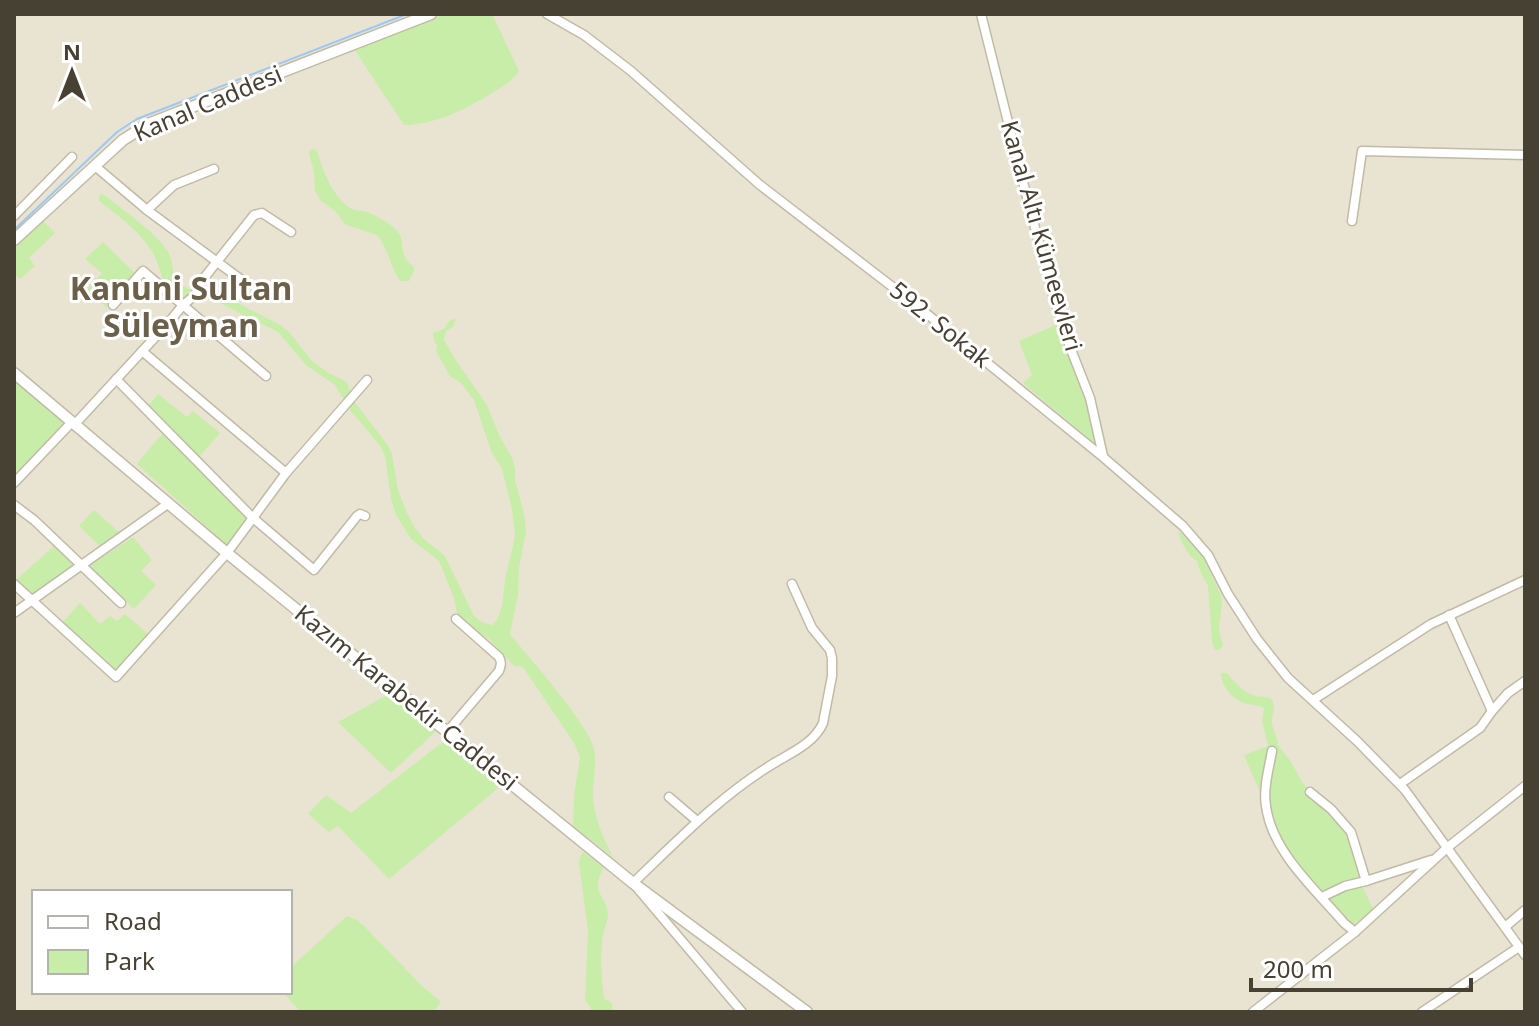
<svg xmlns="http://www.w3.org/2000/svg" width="1539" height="1026" viewBox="0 0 1539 1026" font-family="'Noto Sans',sans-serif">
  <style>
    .residential { fill: #e9e4d2; fill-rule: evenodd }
    .green { fill: #c7eda9 }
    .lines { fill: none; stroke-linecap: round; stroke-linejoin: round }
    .stream { stroke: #9ac8f8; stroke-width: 2 }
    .minor-casing { stroke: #c1baa6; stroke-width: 11 }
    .tertiary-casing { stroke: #c1baa6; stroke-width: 13 }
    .minor { stroke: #fff; stroke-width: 8 }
    .tertiary { stroke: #fff; stroke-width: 10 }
    .labels { text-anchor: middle; stroke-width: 6; stroke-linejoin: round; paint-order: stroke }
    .street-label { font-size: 24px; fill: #474134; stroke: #fff }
    .district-label { font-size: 32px; font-weight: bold; fill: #6b614a; stroke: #fff }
  </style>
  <rect width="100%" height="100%" fill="#f4f1e5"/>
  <path class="residential" d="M14,14H1525V1012H14ZM34,892H290V992H34Z"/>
  <g class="green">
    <path d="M443,14H492L519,71C512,82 500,88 489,95C462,111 436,124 404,125L354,49Z"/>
    <path d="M313,149L317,151C323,171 333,198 352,209C357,211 358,210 364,211C373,214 389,222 396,230C408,241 395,253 414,267V271L409,281H400C390,266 388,248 377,235L346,225L335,211L321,201L315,191L314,172L309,153L310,150Z"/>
    <path d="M101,193C117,205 165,239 170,256C176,275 170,282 192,290V293L185,301C163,296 162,271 154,255C142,232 117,215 98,200Z"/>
    <polygon points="43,221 55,233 29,258 35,266 20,279 14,274 14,249"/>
    <polygon points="103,242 135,273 106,307 86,290 102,273 85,259"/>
    <path d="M198,291L213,293L232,300L280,325L289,332L312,361L327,372L347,382L353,400L387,444L392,454L398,490L407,513L415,528L424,539L445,556L474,616L482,622L492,625L497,620L502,606L506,574L513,546L515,534L512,509L502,469L491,451L474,400L461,383L450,376L436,351L437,345L434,341L433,333L444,329L449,321L456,318L453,327L446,331L444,340L455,359L487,405L499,435L512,458L515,468V480L524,514L526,531L519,568L518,595L510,634C529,658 588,723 594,749C597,764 593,778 593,793C593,816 603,837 613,857L573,826L574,795L580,757L574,743L523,667L514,666L488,638L472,629L457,613L454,598L439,561L411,539L396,515L391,499L385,456L381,447L350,410L335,385L306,365L278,332L218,302L196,297Z"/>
    <polygon points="1058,324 1092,410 1098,446 1023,383 1032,375 1019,341"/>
    <polygon points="14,381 67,424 14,479"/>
    <polygon points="158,394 187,417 193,411 220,433 199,457 148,406"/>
    <polygon points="162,434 225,494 250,520 227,545 137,464"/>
    <polygon points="94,510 120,533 101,547 79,526"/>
    <path d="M1180,532L1202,555L1221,595L1222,603L1219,630L1223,646L1219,650H1215L1212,642L1208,586L1200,571L1197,561C1188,556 1182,543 1178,533Z"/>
    <polygon points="133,537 152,560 141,571 156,585 134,609 93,570 91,565"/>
    <polygon points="55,545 75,565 32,596 16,580"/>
    <polygon points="80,603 100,624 110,616 117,621 125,614 148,634 115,672 62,623"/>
    <path d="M1221,673H1227C1236,684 1243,692 1256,696C1263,698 1270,694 1273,702C1275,708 1272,715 1272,721C1272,730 1278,737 1278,745L1290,760L1302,782L1350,837L1362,875L1359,880L1374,910L1354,924L1349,923L1293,859L1280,839L1244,755L1268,746L1262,721L1264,708C1258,705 1251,705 1244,703C1232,699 1221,685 1221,673Z"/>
    <polygon points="391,693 436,731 391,773 338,722"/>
    <polygon points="448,738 503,784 389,879 338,826 329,832 308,814 326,795 351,813"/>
    <path d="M583,852L604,868C588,893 608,895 608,916C607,923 604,929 603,935C600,951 601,983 605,1000C613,1000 612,1005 613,1012H593L585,1000L588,931L579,863L580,857Z"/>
    <polygon points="347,916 357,920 364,926 423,987 441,1002 433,1012 301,1012 282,992 290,992 290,968"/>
  </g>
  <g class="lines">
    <polyline class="stream" points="14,230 117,132 137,119 407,14"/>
    <g class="minor-casing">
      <g id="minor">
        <polyline points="547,14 584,35 631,71 760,185 916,305 1103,457 1183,526 1208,555 1228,594 1257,639 1288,678 1357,741 1405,790 1525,955"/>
        <polyline points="981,14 1022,178 1050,285 1070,347 1090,398 1103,456"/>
        <polyline points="95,166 147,210 247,284"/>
        <polyline points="147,210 174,185 214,169"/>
        <polyline points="14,216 72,157"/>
        <polyline points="1352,221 1362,151 1525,155"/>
        <polyline points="113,305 143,271 266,376"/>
        <polyline points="142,351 286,473"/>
        <polyline points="116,379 253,518 314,570 357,516 360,514 365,516"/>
        <polyline points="75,424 170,321 183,305 194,296 204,278 254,215 262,213 291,232"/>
        <polyline points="14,483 72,422"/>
        <polyline points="14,505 34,520 121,603"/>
        <polyline points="14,584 116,677 227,553 286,473 367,380"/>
        <polyline points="14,613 169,503"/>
        <polyline points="1449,615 1492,711"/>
        <polyline points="1313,700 1431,624 1525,580"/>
        <path d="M447,732L499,671C501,665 502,662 499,657L456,619"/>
        <path d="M1272,751C1269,768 1263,789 1266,806C1272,852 1315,889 1344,923L1355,932"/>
        <polyline points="1400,784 1480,728 1492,711 1508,693 1525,681"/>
        <polyline points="1310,792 1331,809 1351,832 1366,881 1431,860"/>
        <polyline points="669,797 697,821"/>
        <polyline points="1322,897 1345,886 1366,881"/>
        <polyline points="1505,927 1525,910"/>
        <path d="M742,1012L633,883C678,840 722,794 776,762C793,752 815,742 823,723L832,676V658L830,650L812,628L792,584"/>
        <polyline points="1253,1012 1355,932 1448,847 1525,786"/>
        <polyline points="1422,1012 1519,947"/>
      </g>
    </g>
    <g class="tertiary-casing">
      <g id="tertiary">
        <polyline points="14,240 123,140 148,124 431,14"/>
        <polyline points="14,373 227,553 633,883 807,1012"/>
      </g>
    </g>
    <use href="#minor" class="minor"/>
    <use href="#tertiary" class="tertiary"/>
  </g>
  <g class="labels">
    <g class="street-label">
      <text transform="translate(208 104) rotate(-23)" y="8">Kanal Caddesi</text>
      <text transform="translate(1041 236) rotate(74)" y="8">Kanal Altı Kümeevleri</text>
      <text transform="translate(940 325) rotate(39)" y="8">592. Sokak</text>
      <text transform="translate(406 698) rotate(39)" y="8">Kazım Karabekir Caddesi</text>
    </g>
    <g class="district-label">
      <text x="181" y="300">Kanuni Sultan<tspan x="181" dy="37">Süleyman</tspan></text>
    </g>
  </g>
  <rect width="1539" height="1026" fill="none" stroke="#474134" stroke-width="32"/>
  <rect x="32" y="890" width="260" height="104" fill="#ffffff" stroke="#b5b3ae" stroke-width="2"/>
  <rect x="48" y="916" width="40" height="12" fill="#ffffff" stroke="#b5b3ae" stroke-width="2"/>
  <text x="104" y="930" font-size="24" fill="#474134">Road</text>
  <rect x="48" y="950" width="40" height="24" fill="#c7eda9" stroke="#b5b3ae" stroke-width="2"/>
  <text x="104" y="970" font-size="24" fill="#474134">Park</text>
  <g transform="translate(72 72)" stroke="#ffffff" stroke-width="6" paint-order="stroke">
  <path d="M0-6L14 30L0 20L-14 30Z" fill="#474134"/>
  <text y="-12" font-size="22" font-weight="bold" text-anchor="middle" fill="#474134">N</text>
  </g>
  <path d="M1251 978v12h220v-12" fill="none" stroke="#474134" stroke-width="4"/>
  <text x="1263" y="978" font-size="24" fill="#474134" stroke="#ffffff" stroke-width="6" paint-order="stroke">200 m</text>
</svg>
